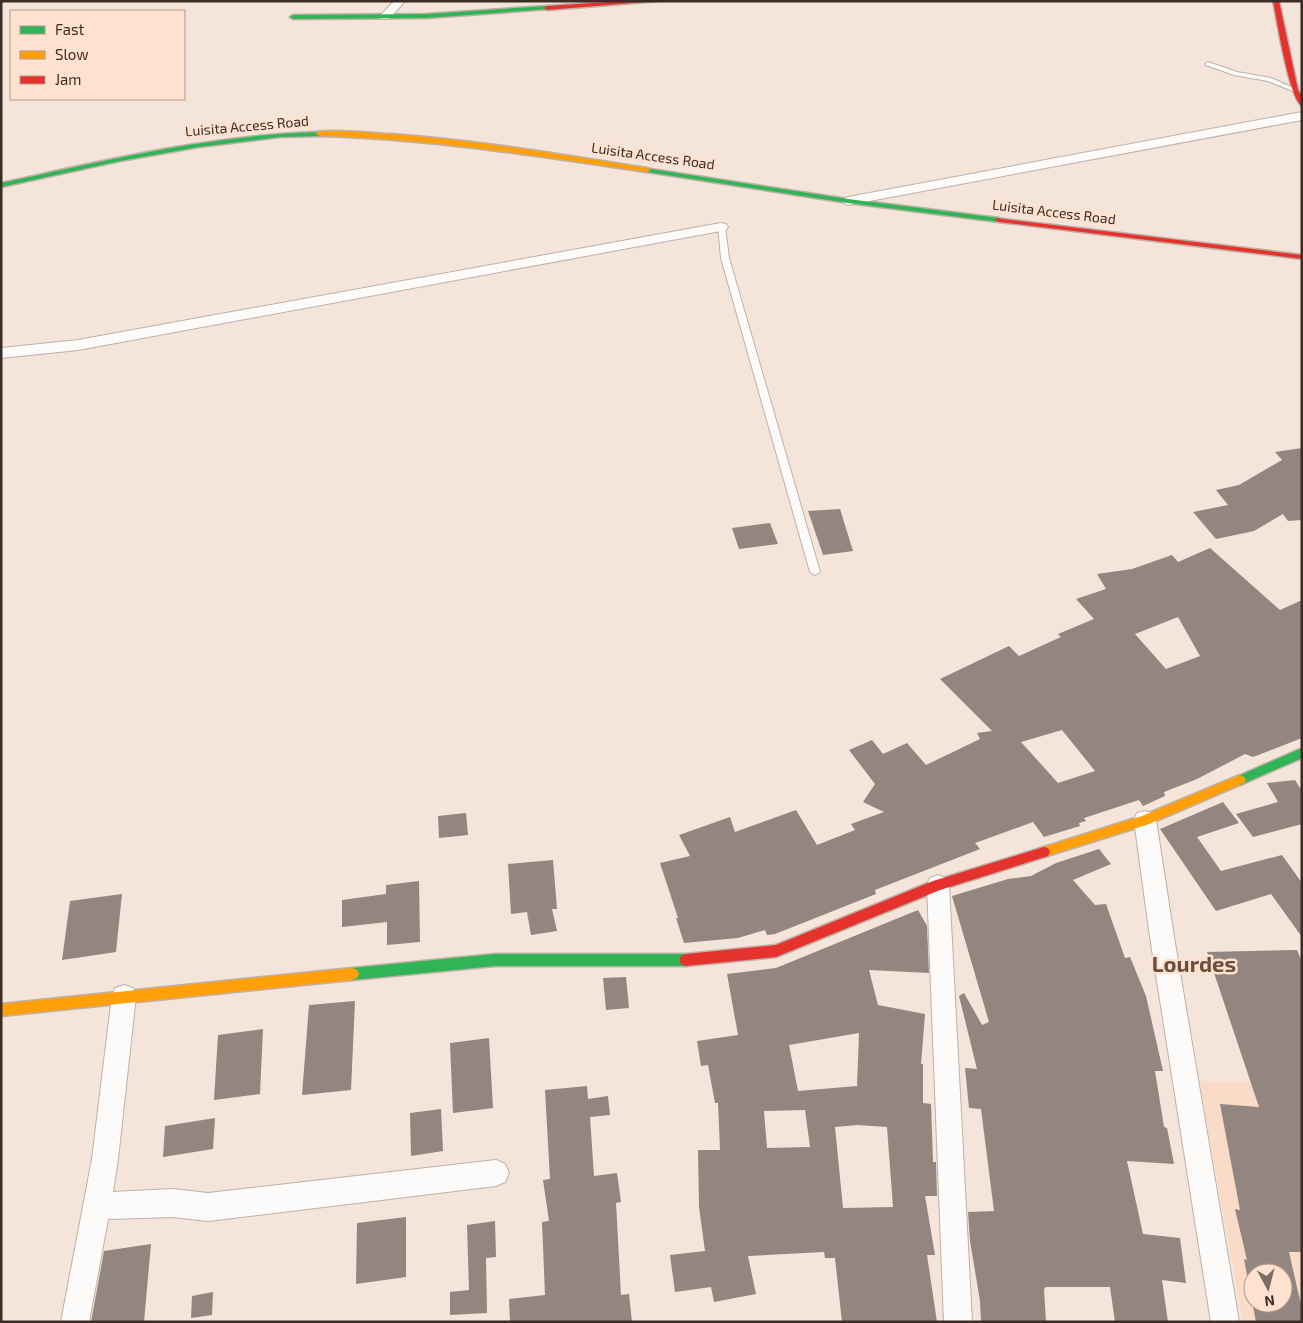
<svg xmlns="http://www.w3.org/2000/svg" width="1303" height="1323" viewBox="0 0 1303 1323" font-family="'Exo 2',sans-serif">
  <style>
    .built { fill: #fadbc8; fill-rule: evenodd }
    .building { fill: #93857f; fill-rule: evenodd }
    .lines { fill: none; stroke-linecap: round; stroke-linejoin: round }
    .lane-casing { stroke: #beb1a8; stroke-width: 2 }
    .street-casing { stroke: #beb1a8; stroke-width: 2 }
    .fast-casing { stroke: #beb1a8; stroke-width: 3 }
    .slow-casing { stroke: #beb1a8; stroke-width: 3 }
    .jam-casing { stroke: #beb1a8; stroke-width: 3 }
    .lane { fill: #fdfbf9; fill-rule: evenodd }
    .street { fill: #fdfbf9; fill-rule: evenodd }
    .fast { fill: #30b455; fill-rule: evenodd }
    .slow { fill: #ff9f0a; fill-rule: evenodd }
    .jam { fill: #e5322d; fill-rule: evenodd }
    .labels { text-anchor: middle; stroke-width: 5; stroke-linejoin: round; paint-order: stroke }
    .far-street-label { font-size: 14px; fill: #3b2d25; stroke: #fee1cf }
    .near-quarter-label { font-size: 22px; font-weight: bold; fill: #6c4f3c; stroke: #fee1cf }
  </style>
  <rect width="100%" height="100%" fill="#f4e4da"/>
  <path class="built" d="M1199,1081L1302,1085V1322H1243ZM1253,1273H1283V1303H1253Z"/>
  <g class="building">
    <polygon points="1302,448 1302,520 1288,521 1283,514 1254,531 1216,539 1193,512 1228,505 1216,490 1239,485 1282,460 1275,452"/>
    <polygon points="840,509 853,551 823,555 808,511"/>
    <polygon points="770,523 778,544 739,549 732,528"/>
    <path d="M1210,548L1280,610L1302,600V738L1253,757L1245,754L1197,779L1164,792L1165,796L1143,806L1139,800L1084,818L1086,821L1079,823L1080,826L1044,837L1033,822L975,843L980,849L875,890L876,894L775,934L767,935L765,930L738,938L684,943L676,918H678L660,863L690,856L679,835L730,817L735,832L796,810L817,845L855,830L851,824L884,812L863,802L875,784L849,750L872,740L883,754L907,743L926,765L980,739L977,733L992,731L940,679L1009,646L1019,656L1061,637L1058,634L1094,619L1076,599L1106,589L1097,574L1132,569L1172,555L1178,562ZM1178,617L1200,656L1166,669L1135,634ZM1062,730L1095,771L1058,783L1021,742Z"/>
    <polygon points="1295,780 1302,791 1302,824 1253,837 1236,814 1278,802 1267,783"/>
    <polygon points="1223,802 1239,823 1197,837 1221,871 1282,855 1302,883 1302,937 1271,894 1216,911 1160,829"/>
    <polygon points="466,813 468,835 439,838 438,816"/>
    <polygon points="1099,849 1111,864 1073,880 1095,905 1106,904 1125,958 1130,957 1146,996 1163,1071 1155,1071 1164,1127 1167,1128 1174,1164 1127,1161 1143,1234 1180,1238 1186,1283 1162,1280 1168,1322 1115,1322 1110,1287 1046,1287 1044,1289 1046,1322 981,1322 980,1301 970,1241 968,1212 994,1211 981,1109 969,1108 965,1068 977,1069 959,996 964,993 982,1025 989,1022 952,896 1008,879 1031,876 1056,863"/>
    <polygon points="553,860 557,909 552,909 557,931 531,935 527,912 511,914 508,864"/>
    <polygon points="419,881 420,942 387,945 387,922 342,927 342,900 386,894 386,885"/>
    <polygon points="122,894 116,952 62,960 70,901"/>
    <path d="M918,910L927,926L929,973L869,970L878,1005L925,1014L921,1064H923V1103L931,1104L933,1162H936L937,1196H925L935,1255H927L937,1322H842L835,1258H825L824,1252L748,1256L756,1294L714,1302L711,1287L675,1292L670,1255L705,1251L699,1207L698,1150H720L718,1103H715L708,1065L701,1066L697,1041L738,1035L727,974L776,968ZM859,1033L857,1086L798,1091L789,1045ZM805,1110L810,1147L767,1148L764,1111ZM858,1125L887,1127L893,1207L843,1208L835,1127Z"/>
    <path d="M1297,950L1302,962V1252H1289L1302,1309V1322H1256L1244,1259L1247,1260L1235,1209L1240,1210L1220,1104L1259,1107L1207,952ZM1253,1273H1283V1303H1253Z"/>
    <polygon points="626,977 629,1008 606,1010 603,978"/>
    <polygon points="355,1001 351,1090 302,1095 309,1005"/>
    <polygon points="263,1029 260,1094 214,1100 218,1035"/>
    <polygon points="489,1038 493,1108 453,1113 450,1043"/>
    <polygon points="587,1086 588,1099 608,1096 610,1115 590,1117 594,1176 617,1173 621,1202 616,1203 621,1295 629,1294 632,1322 510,1322 509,1299 545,1295 542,1222 549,1221 543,1180 550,1179 545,1090"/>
    <polygon points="441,1109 443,1151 411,1156 410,1113"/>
    <polygon points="215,1118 213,1149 163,1157 165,1126"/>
    <polygon points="406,1217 406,1277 356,1284 357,1223"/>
    <polygon points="495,1221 496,1257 486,1258 487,1313 450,1315 450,1292 469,1290 467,1225"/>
    <polygon points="151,1244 144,1322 91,1322 104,1251"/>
    <polygon points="213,1292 212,1315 191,1318 192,1296"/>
  </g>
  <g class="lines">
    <g class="lane-casing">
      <g id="lane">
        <polygon points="1208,62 1237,72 1271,78 1298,90 1295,92 1268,81 1234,75 1206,65 1205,64"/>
        <polygon points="718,225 725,227 729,258 820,572 815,575 810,572 721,258"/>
      </g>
    </g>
    <g class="street-casing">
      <g id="street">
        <polygon points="394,1 405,1 389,19 381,19 379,17 381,15"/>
        <polygon points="1302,112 1302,120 848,205 841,201 848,197"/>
        <polygon points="721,223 726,224 728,227 726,230 78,350 1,358 1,348 78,340"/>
        <polygon points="1145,811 1153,813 1156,820 1174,937 1239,1322 1211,1322 1150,937 1134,820 1137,813"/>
        <polygon points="938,875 946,878 949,885 972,1322 944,1322 927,885 930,878"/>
        <polygon points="124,985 133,988 136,996 118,1159 113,1192 173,1189 208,1193 496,1160 505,1164 509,1173 505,1182 496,1186 208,1221 173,1217 108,1219 89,1322 61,1322 92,1159 112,996 115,988"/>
      </g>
    </g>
    <g class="fast-casing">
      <g id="fast">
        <polygon points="547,6 549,7 549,9 427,18 293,19 290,17 293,15 427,14"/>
        <path d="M320,132H323V136L280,137L199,147L120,161L1,187V183C107,160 211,135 320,132Z"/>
        <polygon points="644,168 848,199 999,218 1003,220 999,222 848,203 647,172 643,170"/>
        <polygon points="1302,748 1302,758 1240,785 1236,783 1234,780 1236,777"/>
        <polygon points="495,954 686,954 691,956 693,960 691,964 686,966 495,966 352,980 347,978 345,974 347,970 352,968"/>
      </g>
    </g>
    <g class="slow-casing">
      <g id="slow">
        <path d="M317,132C340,129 367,133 390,134C476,140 562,155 647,168L651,170L647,172C538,156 430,139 320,136L316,134Z"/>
        <polygon points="1240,775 1244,777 1246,780 1244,783 1149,824 1044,857 1040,856 1038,852 1040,848 1044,847 1142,816"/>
        <polygon points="352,968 357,970 359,974 357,978 352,980 1,1016 1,1004"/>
      </g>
    </g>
    <g class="jam-casing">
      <g id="jam">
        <polygon points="622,1 658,1 547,10 544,8 547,6"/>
        <path d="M1273,1H1279L1298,90L1302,96V106C1289,98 1277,20 1273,1Z"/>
        <polygon points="996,218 1302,255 1302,259 999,222 995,220"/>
        <polygon points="1044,847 1048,848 1050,852 1048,856 940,890 776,957 686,966 681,964 679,960 681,956 686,954 776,945 933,881"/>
      </g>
    </g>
    <use href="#lane" class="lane"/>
    <use href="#street" class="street"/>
    <use href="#fast" class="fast"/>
    <use href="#slow" class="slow"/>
    <use href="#jam" class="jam"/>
  </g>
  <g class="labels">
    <g class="far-street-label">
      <text transform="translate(247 126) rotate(-5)" y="5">Luisita Access Road</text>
      <text transform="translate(653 156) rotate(8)" y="5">Luisita Access Road</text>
      <text transform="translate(1054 212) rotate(7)" y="5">Luisita Access Road</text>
    </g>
    <g class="near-quarter-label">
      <text x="1194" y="972">Lourdes</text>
    </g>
  </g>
  <rect width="1303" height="1323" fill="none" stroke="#3b2d25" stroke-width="5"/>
  <rect x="10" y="10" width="175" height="90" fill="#fee1cf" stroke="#b0998b"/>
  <rect x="20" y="26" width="25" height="8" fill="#30b455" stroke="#b0998b"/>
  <text x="55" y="35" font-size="15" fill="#3b2d25">Fast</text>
  <rect x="20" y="51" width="25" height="8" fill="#ff9f0a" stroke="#b0998b"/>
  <text x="55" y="60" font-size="15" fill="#3b2d25">Slow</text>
  <rect x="20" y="76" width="25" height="8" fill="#e5322d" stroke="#b0998b"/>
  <text x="55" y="85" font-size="15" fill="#3b2d25">Jam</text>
  <g transform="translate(1268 1288) rotate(173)"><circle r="24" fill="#fee1cf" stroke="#b0998b"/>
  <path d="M0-4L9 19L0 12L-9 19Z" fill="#7c6d64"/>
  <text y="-8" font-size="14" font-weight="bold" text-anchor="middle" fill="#3b2d25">N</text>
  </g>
</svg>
